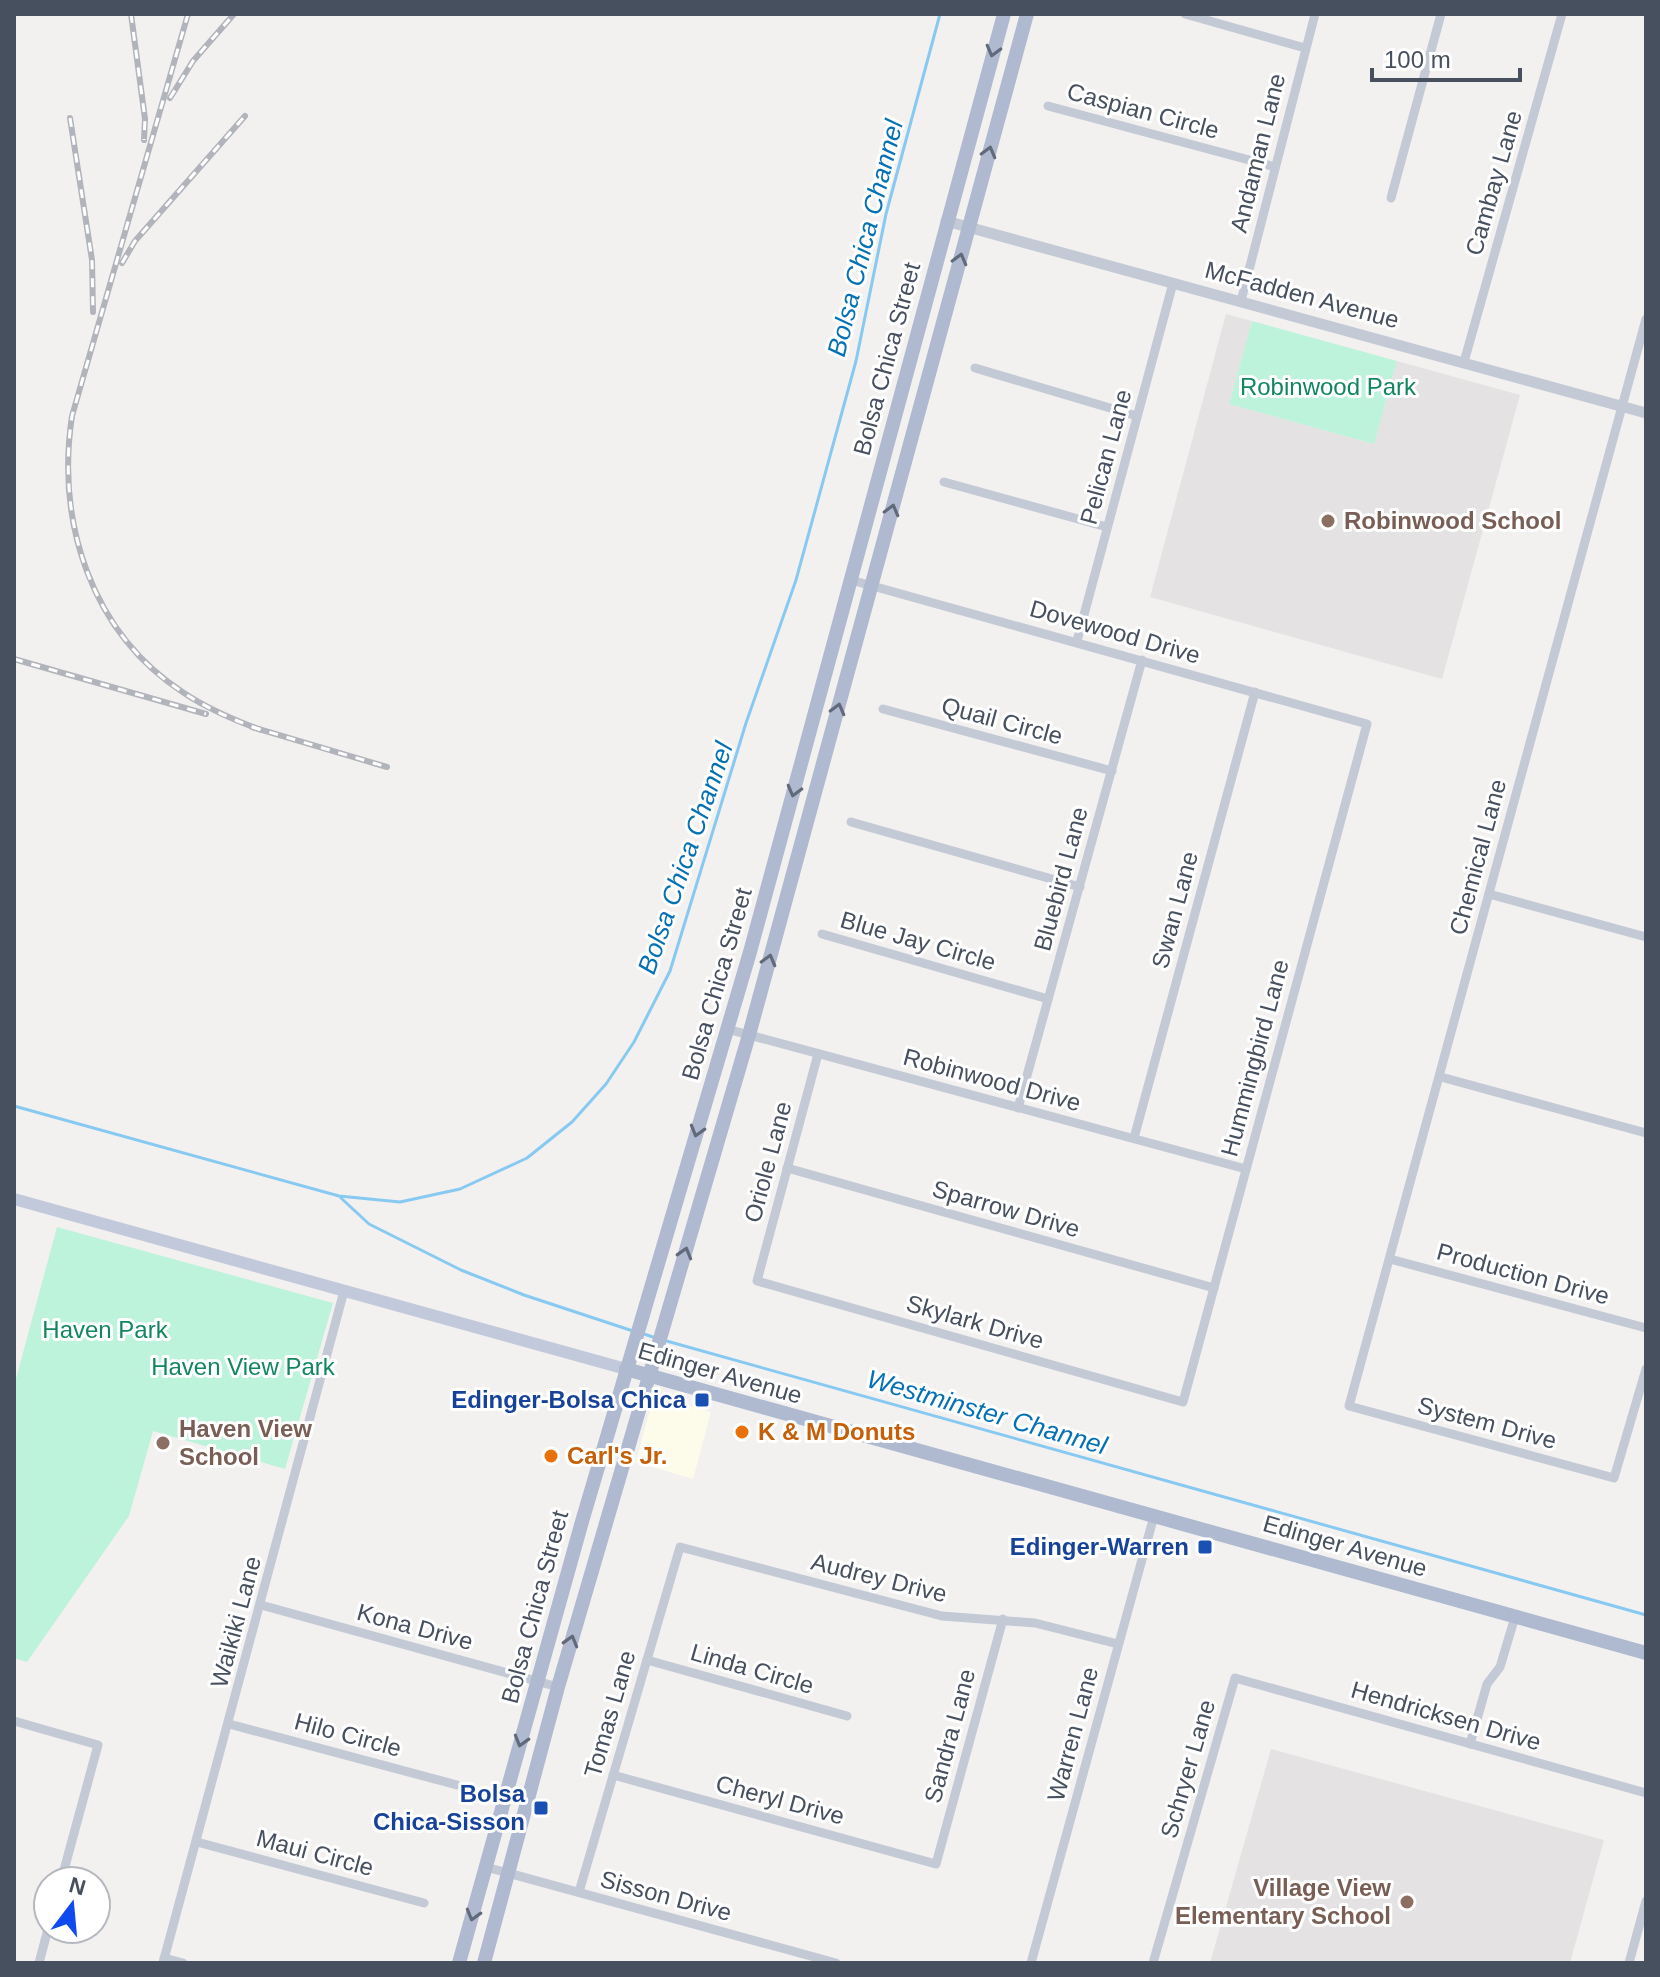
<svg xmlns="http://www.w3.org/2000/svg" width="1660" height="1977" viewBox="0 0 1660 1977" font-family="Helvetica,sans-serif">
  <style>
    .commercial { fill: #fdfbea }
    .education { fill: #e4e2e2 }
    .park { fill: #bdf2db }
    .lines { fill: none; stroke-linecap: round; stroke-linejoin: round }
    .stream { stroke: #88c9f1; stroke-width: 3 }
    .minor { stroke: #c3cad6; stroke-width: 9 }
    .tertiary { stroke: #c3cad6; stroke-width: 11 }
    .secondary { stroke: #c2c9da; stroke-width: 12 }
    .primary { stroke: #afbad0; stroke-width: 14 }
    .rail-casing { stroke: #b2b4bb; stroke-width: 6 }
    .rail { stroke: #fff; stroke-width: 3; stroke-dasharray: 9; stroke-linecap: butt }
    .oneway { stroke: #616a7b }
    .education-dot { fill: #8d6e63; stroke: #fff; stroke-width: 3 }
    .transit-dot { fill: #1a4fb4; stroke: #fff; stroke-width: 3 }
    .food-dot { fill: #e8710a; stroke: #fff; stroke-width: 3 }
    .labels { text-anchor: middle; stroke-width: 6; stroke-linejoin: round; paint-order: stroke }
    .street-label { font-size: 24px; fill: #47505f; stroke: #fff }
    .park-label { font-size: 24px; fill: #128660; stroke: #fff }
    .education-label { font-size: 24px; font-weight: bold; fill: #785e54; stroke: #fff; text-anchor: start }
    .transit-label { font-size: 24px; font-weight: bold; fill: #164399; stroke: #fff; text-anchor: end }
    .food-label { font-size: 24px; font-weight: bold; fill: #c56008; stroke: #fff; text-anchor: start }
    .water-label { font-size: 26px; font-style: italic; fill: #0571b5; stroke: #fff }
  </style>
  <rect width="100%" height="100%" fill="#f3f1f0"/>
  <polygon class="commercial" points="661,1398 711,1412 693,1479 636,1462 651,1406"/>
  <g class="education">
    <polygon points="1226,314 1252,321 1229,404 1374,444 1397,361 1520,395 1442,679 1150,597"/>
    <polygon points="1271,1749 1604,1840 1570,1963 1210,1963"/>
  </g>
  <g class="park">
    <polygon points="1252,321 1397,361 1374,444 1229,404"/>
    <polygon points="57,1227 333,1303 285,1469 153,1431 129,1516 27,1662 14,1658 14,1386"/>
  </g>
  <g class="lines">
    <g class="stream">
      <polyline points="14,1106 339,1196 400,1202 460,1189 527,1158 572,1122 606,1084 634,1042 670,971 746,723 796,580 856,361 886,214 940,14"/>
      <polyline points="341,1198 369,1224 461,1270 524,1295 633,1331"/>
      <polyline points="641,1333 656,1338"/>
      <polyline points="663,1340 1646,1615"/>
    </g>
    <g class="minor">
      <polyline points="1185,14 1305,48"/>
      <polyline points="1048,106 1275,167"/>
      <polyline points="1391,198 1441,14"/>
      <polyline points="1241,301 1315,14"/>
      <path d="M1646,319C1546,681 1450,1044 1349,1406L1614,1478L1646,1369"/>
      <polyline points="1464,362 1562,14"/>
      <polyline points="975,368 1137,416"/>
      <polyline points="944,482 1107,527"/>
      <polyline points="1077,641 1173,283"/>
      <polyline points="883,709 1112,771"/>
      <polyline points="851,822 1080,887"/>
      <polyline points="1489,894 1646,937"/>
      <polyline points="822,934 1048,999"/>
      <polyline points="727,1029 1246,1169"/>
      <polyline points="818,1054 757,1281 1183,1402 1367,724 851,580"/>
      <polyline points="1441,1077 1646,1133"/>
      <polyline points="1018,1108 1142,660"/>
      <polyline points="1134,1138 1255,692"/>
      <polyline points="787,1168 1214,1288"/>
      <polyline points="1390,1259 1646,1328"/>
      <polyline points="261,1605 558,1687"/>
      <polyline points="647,1660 847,1716"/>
      <polyline points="14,1721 98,1745 61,1881"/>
      <polyline points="229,1724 457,1785"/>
      <polyline points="1470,1744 1487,1684 1500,1667 1515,1617"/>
      <polyline points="613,1775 936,1864 1003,1619"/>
      <polyline points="197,1842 424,1903"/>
      <polyline points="486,1867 836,1963"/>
      <polyline points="579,1892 680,1547 942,1616 1035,1623 1118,1644"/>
      <polyline points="164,1958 183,1963"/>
      <polyline points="39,1963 48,1929"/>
      <polyline points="163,1963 344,1291"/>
      <polyline points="1031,1963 1154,1516"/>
      <polyline points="1153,1963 1235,1678 1646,1793"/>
      <polyline points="1629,1963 1646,1901"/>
    </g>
    <polyline class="tertiary" points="946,221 1646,413"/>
    <polyline class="secondary" points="14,1199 626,1369"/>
    <g class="primary">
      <polyline points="626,1369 1646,1653"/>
      <polyline points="459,1963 581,1525 750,952 1004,14"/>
      <polyline points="484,1963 558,1687 749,1035 1027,14"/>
    </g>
    <g class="rail-casing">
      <g id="rail">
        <polyline points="131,14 145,119 144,140"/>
        <path d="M188,14L72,416C56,522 91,633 184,693C208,709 234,720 261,730"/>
        <polyline points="170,98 193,61 234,14"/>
        <polyline points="70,118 92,260 93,312"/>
        <polyline points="122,263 135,241 245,116"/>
        <polyline points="14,659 206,714"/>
        <polyline points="252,727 387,767"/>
      </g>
    </g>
    <use href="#rail" class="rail"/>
  </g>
  <defs><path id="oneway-chevron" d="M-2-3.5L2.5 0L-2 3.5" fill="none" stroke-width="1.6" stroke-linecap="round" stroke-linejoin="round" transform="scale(2)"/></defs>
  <g class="oneway">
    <use href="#oneway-chevron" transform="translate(993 51) rotate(105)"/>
    <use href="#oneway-chevron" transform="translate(989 152) rotate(-75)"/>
    <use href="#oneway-chevron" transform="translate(960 259) rotate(-75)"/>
    <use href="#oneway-chevron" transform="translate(892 510) rotate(-75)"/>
    <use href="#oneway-chevron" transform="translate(838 709) rotate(-75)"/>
    <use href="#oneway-chevron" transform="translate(794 791) rotate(105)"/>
    <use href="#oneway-chevron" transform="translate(769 960) rotate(-75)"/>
    <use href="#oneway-chevron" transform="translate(697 1131) rotate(106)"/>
    <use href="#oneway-chevron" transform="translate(685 1253) rotate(-74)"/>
    <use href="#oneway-chevron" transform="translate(571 1641) rotate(-74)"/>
    <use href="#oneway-chevron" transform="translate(521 1741) rotate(106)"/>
    <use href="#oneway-chevron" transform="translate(473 1915) rotate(106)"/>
  </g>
  <g class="education-dot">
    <circle cx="1328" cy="521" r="8"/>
    <circle cx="163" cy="1443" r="8"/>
    <circle cx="1407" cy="1902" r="8"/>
  </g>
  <g class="transit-dot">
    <rect x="694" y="1392" width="16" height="16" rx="4"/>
    <rect x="1197" y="1539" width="16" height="16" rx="4"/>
    <rect x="533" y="1800" width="16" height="16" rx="4"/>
  </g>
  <g class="food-dot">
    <circle cx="742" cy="1432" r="8"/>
    <circle cx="551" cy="1456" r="8"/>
  </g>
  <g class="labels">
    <g class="street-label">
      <text transform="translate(1143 111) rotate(15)" y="8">Caspian Circle</text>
      <text transform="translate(1258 153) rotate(-76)" y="8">Andaman Lane</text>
      <text transform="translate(1494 183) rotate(-74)" y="8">Cambay Lane</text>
      <text transform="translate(1302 295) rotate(15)" y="8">McFadden Avenue</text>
      <text transform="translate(887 359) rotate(-75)" y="8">Bolsa Chica Street</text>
      <text transform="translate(1106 457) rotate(-75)" y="8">Pelican Lane</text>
      <text transform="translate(1115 632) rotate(16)" y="8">Dovewood Drive</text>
      <text transform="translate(1002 721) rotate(15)" y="8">Quail Circle</text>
      <text transform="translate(1478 857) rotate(-75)" y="8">Chemical Lane</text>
      <text transform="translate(1061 879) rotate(-75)" y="8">Bluebird Lane</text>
      <text transform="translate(1175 910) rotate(-75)" y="8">Swan Lane</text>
      <text transform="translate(918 941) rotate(16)" y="8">Blue Jay Circle</text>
      <text transform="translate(717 984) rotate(-74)" y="8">Bolsa Chica Street</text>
      <text transform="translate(1255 1058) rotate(-75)" y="8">Hummingbird Lane</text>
      <text transform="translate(992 1080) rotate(15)" y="8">Robinwood Drive</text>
      <text transform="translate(768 1162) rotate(-75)" y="8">Oriole Lane</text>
      <text transform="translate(1006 1209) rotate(16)" y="8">Sparrow Drive</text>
      <text transform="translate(1523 1274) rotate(15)" y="8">Production Drive</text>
      <text transform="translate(975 1322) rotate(16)" y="8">Skylark Drive</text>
      <text transform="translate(720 1373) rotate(16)" y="8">Edinger Avenue</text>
      <text transform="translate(1487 1423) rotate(15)" y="8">System Drive</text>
      <text transform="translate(1345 1546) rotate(16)" y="8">Edinger Avenue</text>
      <text transform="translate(879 1578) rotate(14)" y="8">Audrey Drive</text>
      <text transform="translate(535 1607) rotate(-75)" y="8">Bolsa Chica Street</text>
      <text transform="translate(236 1622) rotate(-75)" y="8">Waikiki Lane</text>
      <text transform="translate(415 1627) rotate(15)" y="8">Kona Drive</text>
      <text transform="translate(752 1669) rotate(16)" y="8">Linda Circle</text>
      <text transform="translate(610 1714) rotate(-74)" y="8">Tomas Lane</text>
      <text transform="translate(1446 1716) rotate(16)" y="8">Hendricksen Drive</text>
      <text transform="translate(1073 1734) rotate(-75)" y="8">Warren Lane</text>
      <text transform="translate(348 1735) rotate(15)" y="8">Hilo Circle</text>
      <text transform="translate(950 1736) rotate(-75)" y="8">Sandra Lane</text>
      <text transform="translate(1188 1769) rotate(-74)" y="8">Schryer Lane</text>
      <text transform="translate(780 1800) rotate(15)" y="8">Cheryl Drive</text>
      <text transform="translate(315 1853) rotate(15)" y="8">Maui Circle</text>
      <text transform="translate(666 1896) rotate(15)" y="8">Sisson Drive</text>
    </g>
    <g class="park-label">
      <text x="1328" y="395">Robinwood Park</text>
      <text x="105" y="1338">Haven Park</text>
      <text x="243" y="1375">Haven View Park</text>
    </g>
    <g class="education-label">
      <text x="1344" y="529">Robinwood School</text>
      <text x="179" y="1437">Haven View<tspan x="179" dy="28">School</tspan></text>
      <text x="1391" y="1896" text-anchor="end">Village View<tspan x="1391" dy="28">Elementary School</tspan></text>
    </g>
    <g class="transit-label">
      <text x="686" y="1408">Edinger-Bolsa Chica</text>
      <text x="1189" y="1555">Edinger-Warren</text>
      <text x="525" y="1802">Bolsa<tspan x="525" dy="28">Chica-Sisson</tspan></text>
    </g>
    <g class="food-label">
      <text x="758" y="1440">K &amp; M Donuts</text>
      <text x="567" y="1464">Carl's Jr.</text>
    </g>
    <g class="water-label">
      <text transform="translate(865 238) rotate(-76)" y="9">Bolsa Chica Channel</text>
      <text transform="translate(685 858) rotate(-71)" y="9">Bolsa Chica Channel</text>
      <text transform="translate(987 1412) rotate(16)" y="9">Westminster Channel</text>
    </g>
  </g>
  <rect width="1660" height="1977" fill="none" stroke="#47505f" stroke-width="32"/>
  <g transform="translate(72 1905) rotate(16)"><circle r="38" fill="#ffffff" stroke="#b5b9bf" stroke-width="2"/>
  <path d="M0-6L14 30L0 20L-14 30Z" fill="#0f4aee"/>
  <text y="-12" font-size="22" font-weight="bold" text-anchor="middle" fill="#47505f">N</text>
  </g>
  <path d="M1372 68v12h148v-12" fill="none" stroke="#47505f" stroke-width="4"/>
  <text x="1384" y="68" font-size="24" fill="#47505f" stroke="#ffffff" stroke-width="6" paint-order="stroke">100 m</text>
</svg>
